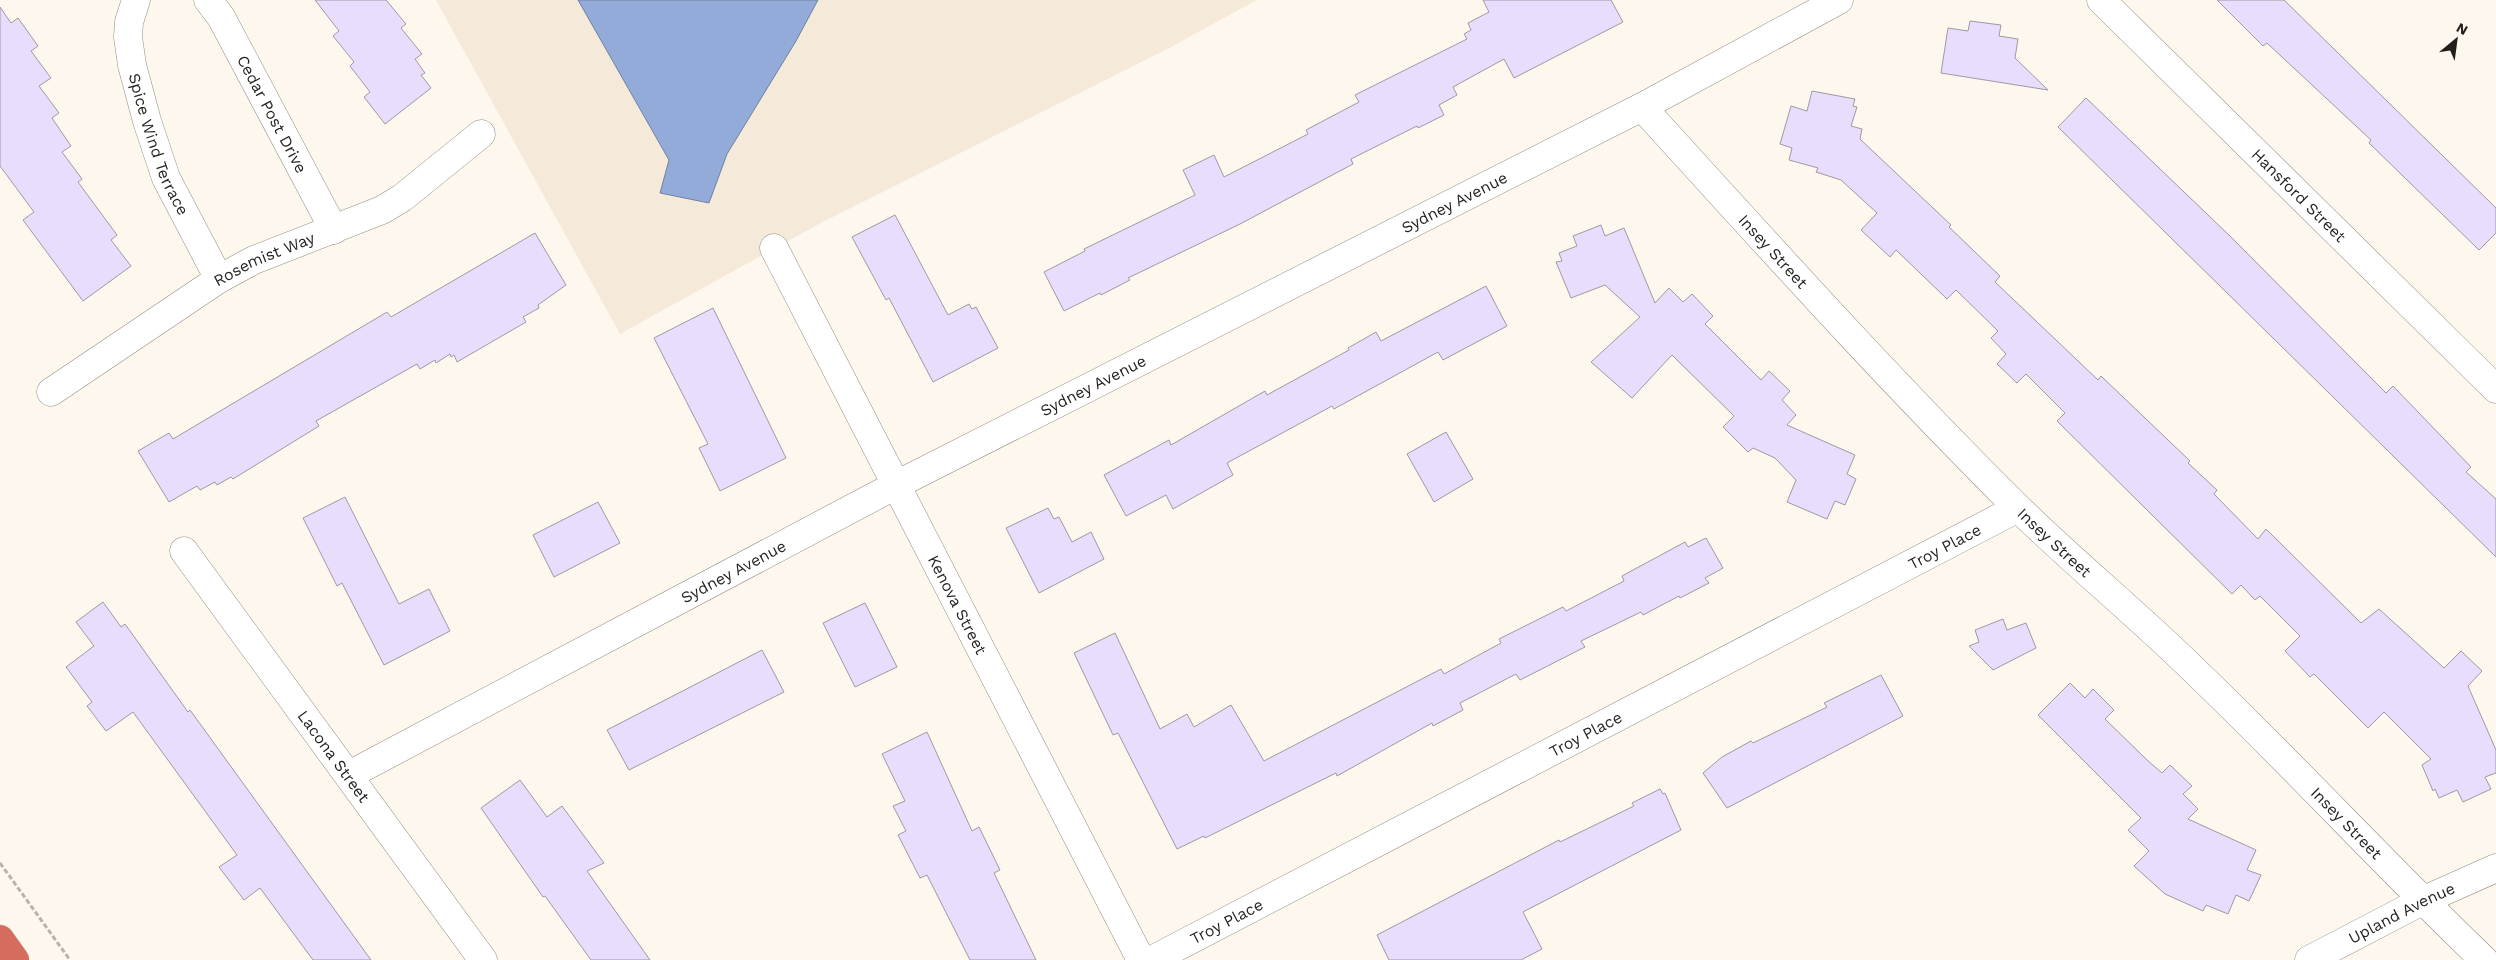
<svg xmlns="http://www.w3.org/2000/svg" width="2496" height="960" viewBox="0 0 2496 960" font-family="'Work Sans',sans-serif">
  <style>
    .built { fill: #f5eada }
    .water { fill: #92abd8; stroke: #7081a0 }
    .building { fill: #e8ddfc; stroke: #9d9aa3 }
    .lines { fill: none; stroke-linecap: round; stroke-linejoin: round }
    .minor-casing { stroke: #938d85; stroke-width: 29 }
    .highway-casing { stroke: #d7d7d6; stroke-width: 29 }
    .path { stroke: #b8b3ac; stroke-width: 3; stroke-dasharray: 5 2.5; stroke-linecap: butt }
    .minor { stroke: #fff; stroke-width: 28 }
    .highway { stroke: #d66c5e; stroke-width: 28 }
    .labels { text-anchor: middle; stroke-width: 5; stroke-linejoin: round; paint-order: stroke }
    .street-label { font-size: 16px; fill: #221f1c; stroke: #fdf7ee }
  </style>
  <rect width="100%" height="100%" fill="#fdf7ee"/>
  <polygon class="built" points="436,0 1257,0 1171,47 815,226 620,334"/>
  <polygon class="water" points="578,0 818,0 796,41 727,154 709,203 660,193 669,160"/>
  <g class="building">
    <polygon points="315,0 386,0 406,24 401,28 422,54 415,59 425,73 421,75 431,88 385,124 364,97 370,92 350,66 354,62 333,36 339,31"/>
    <polygon points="1483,0 1611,0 1623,22 1514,78 1504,59 1453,87 1457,95 1439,105 1444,115 1418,128 1417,126 1351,159 1353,164 1240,224 1128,278 1130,280 1101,295 1100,293 1064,311 1044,272 1085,251 1084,249 1195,195 1183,170 1214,155 1224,177 1308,134 1306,130 1359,102 1355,95 1467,39 1464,34 1471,30 1468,23 1489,12"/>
    <polygon points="2217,0 2284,0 2496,208 2496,233 2479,250 2369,143 2371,140 2267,43 2263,46"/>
    <polygon points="0,7 11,23 18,18 38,46 31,51 51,78 39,86 59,113 52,118 71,146 62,152 82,179 78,182 117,235 111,240 131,266 83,301 23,220 34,212 0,166"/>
    <polygon points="1970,21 2001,25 1999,36 2018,39 2015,58 2048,90 1941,73 1948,28 1968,31"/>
    <polygon points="1812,91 1855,99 1853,106 1857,107 1851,126 1862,129 1860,139 1951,225 1949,227 2000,276 1995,282 2098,380 2101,376 2190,461 2188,463 2217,490 2214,494 2258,539 2266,529 2361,623 2379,609 2444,668 2461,651 2482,671 2468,686 2496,750 2496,773 2485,777 2491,789 2463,802 2457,790 2439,798 2435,789 2433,791 2422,765 2431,759 2384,712 2368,728 2314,674 2310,677 2285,651 2300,636 2260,596 2255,600 2241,585 2232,594 2057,421 2065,413 2026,374 2017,383 1997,364 2006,354 1991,338 1998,331 1956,290 1947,299 1896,250 1890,257 1861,230 1877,213 1841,180 1816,172 1818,168 1789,160 1792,148 1780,144 1791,106 1807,111"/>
    <polygon points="2086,98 2231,237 2386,393 2393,386 2471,467 2466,472 2496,499 2496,557 2058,127"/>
    <polygon points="895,215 948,315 969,304 972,309 976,307 998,348 933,382 889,298 886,300 852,237"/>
    <polygon points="1601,225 1605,236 1624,228 1655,303 1669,288 1683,302 1692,294 1713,316 1705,324 1761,380 1769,371 1790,391 1782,400 1796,415 1787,425 1855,455 1847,474 1856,479 1845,505 1835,501 1827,519 1787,502 1796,480 1775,458 1753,448 1748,452 1723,427 1734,416 1672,355 1632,398 1591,362 1640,317 1605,285 1571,298 1556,262 1562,261 1559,253 1577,246 1573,236"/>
    <polygon points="535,233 566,285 538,305 539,308 523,317 526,322 457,362 454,355 451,357 450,354 436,363 435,360 420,369 417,364 316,421 319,426 233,479 231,477 217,485 215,482 200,490 197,486 169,502 138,451 169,433 173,439 387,312 391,317"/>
    <polygon points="1486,286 1507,326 1443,360 1438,352 1334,409 1332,406 1227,463 1233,475 1173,509 1166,495 1126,516 1104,475 1169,440 1171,445 1265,391 1267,395 1349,350 1348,348 1376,332 1381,341"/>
    <polygon points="713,308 786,458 720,491 699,448 708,444 654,338"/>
    <polygon points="1446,432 1473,479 1434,502 1407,454"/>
    <polygon points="345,497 399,604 429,589 450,631 384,665 342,583 337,586 303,518"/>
    <polygon points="598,502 620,543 554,577 533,535"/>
    <polygon points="1048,508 1054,519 1059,517 1072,542 1091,532 1104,559 1039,593 1006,528"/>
    <polygon points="1706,538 1723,568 1705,578 1709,583 1680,598 1679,596 1643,615 1641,612 1581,641 1585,647 1520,680 1516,674 1460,703 1463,710 1433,726 1432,723 1337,776 1336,773 1205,838 1204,836 1177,849 1118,733 1113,735 1074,653 1115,633 1160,729 1187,714 1194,727 1231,705 1264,761 1441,669 1444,674 1501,643 1499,639 1563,607 1566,611 1624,581 1622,576 1685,542 1688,547"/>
    <polygon points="103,602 121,627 125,624 188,712 190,710 371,960 313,960 260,888 244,900 219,867 237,855 133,712 106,731 87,706 92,702 66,667 94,646 76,622"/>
    <polygon points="865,603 897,667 855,687 823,623"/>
    <polygon points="2003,619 2007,630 2026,623 2036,648 1993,670 1969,646 1979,642 1975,630"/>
    <polygon points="762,650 784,692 629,770 607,730"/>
    <polygon points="1881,675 1903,716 1727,808 1703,773 1722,757 1751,741 1753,743 1827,707 1824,703"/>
    <polygon points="2070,683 2085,698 2093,689 2114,710 2105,719 2147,760 2162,773 2170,765 2192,786 2183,794 2198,809 2188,819 2256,850 2247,870 2261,875 2249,901 2236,895 2228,914 2206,905 2203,911 2165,894 2134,866 2149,851 2128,830 2141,818 2038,715"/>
    <polygon points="927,732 972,831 979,827 1000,870 994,873 1036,960 970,960 927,875 920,878 898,835 906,831 893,806 905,801 882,754"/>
    <polygon points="520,780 547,817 562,806 604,863 587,871 650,960 591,960 545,896 543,897 481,808"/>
    <polygon points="1660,789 1663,794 1665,793 1681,830 1523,912 1542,949 1521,960 1389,960 1377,935 1559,840 1560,842 1634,806 1632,803"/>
  </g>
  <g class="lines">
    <g class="minor-casing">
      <g id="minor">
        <path id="s1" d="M136,0L129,22L128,37L132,65L147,121L166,178L219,279"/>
        <path id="s2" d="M208,0L221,17L334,230"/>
        <path id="s3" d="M2101,0L2496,389"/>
        <path id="s4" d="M1642,107C1765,242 1887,378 2017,507C2074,563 2137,614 2194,670C2293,765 2385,865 2484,960"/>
        <path id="s5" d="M774,248L1141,960"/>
        <path id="s6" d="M51,392L219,279L254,260L382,210L402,198L481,134"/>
        <path id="s7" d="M184,551L483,960"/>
        <path id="s8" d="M349,775L896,485L1642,107L1839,0"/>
        <path id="s9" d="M1152,960L2018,508"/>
        <path id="s10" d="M2309,960L2422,901L2496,868"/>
      </g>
    </g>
    <g class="highway-casing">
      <polyline id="highway" points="0,939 15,960"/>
    </g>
    <polyline class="path" points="0,863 70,960"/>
    <use href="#minor" class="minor"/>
    <use href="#highway" class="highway"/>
  </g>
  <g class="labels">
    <g class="street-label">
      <text dy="6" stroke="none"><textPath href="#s2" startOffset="131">Cedar Post Drive</textPath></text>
      <text dy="6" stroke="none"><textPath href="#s1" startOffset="150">Spice Wind Terrace</textPath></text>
      <text dy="6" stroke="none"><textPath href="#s3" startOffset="278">Hansford Street</textPath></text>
      <text dy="6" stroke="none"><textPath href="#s8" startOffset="1245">Sydney Avenue</textPath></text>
      <text dy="6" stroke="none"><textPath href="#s4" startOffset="195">Insey Street</textPath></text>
      <text dy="6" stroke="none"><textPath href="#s6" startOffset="252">Rosemist Way</textPath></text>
      <text dy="6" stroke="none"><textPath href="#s8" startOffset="840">Sydney Avenue</textPath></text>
      <text dy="6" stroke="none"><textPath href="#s4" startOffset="600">Insey Street</textPath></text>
      <text dy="6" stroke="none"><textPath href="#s9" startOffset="894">Troy Place</textPath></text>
      <text dy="6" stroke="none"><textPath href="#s8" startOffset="435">Sydney Avenue</textPath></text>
      <text dy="6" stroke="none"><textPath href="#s5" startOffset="401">Kenova Street</textPath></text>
      <text dy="6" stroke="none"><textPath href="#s9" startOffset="489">Troy Place</textPath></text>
      <text dy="6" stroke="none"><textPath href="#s7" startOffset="254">Lacona Street</textPath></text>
      <text dy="6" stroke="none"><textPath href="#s4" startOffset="1005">Insey Street</textPath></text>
      <text dy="6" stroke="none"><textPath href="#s10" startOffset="104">Upland Avenue</textPath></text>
      <text dy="6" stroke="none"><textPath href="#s9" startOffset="84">Troy Place</textPath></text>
    </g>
  </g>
  <g transform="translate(2456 40) rotate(29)" stroke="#fdf7ee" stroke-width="4" paint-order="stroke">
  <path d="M0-4L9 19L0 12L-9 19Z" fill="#221f1c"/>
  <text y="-8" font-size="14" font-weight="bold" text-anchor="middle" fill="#221f1c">N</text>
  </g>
</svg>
